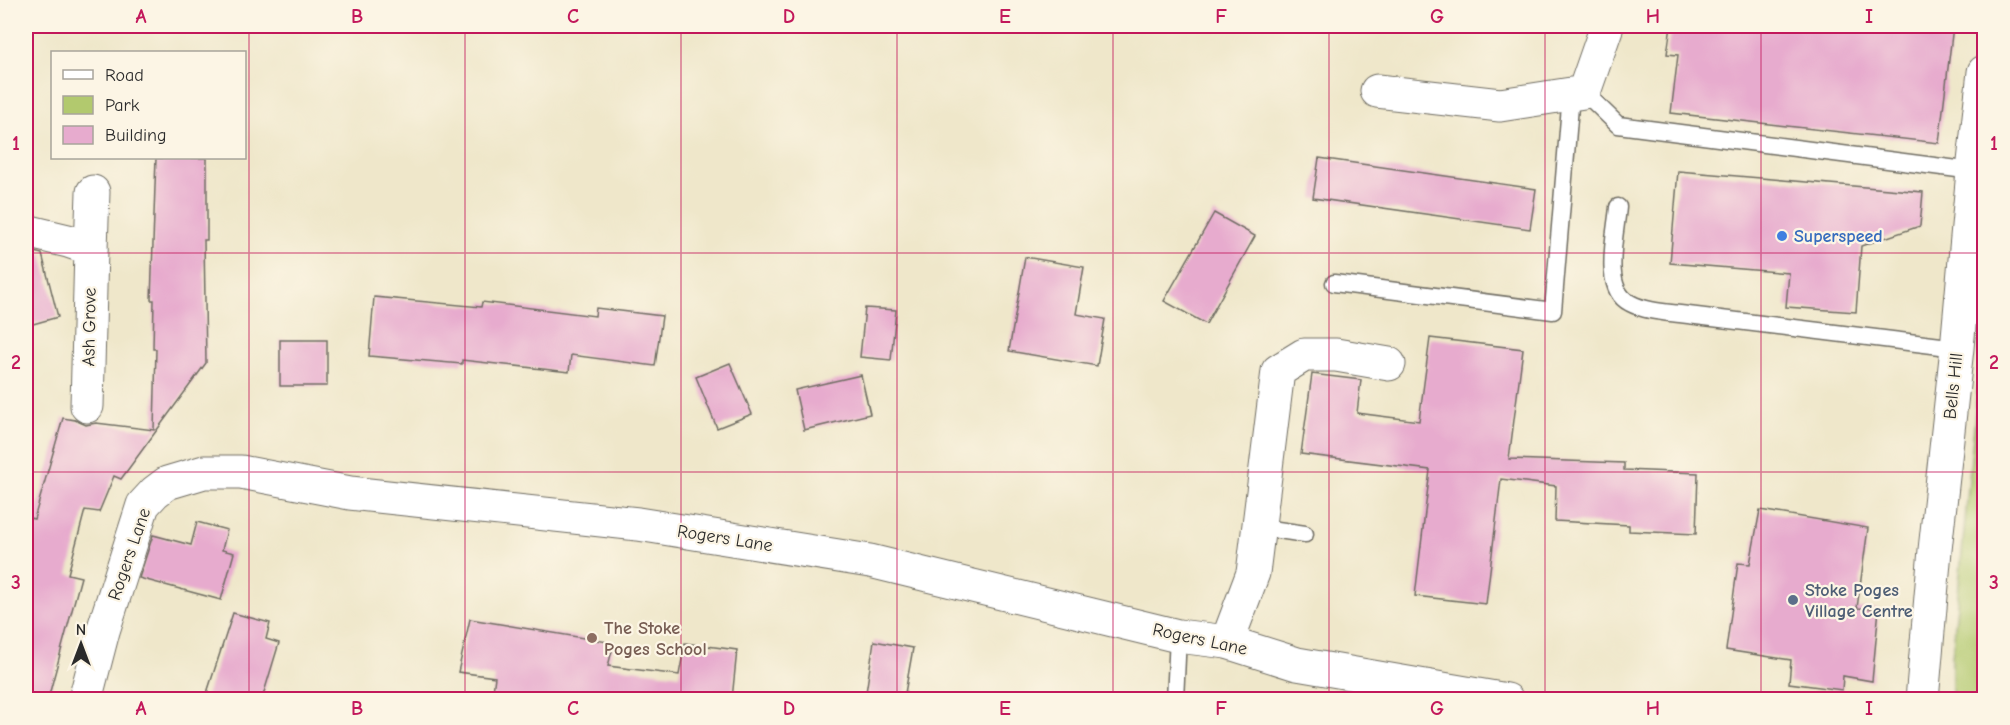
<svg xmlns="http://www.w3.org/2000/svg" width="2010" height="725" viewBox="0 0 2010 725" font-family="'Comic Neue',sans-serif">
  <style>
    .green { fill: #b2c96e; stroke: #6e7a4c; stroke-width: 1.5 }
    .building { fill: #e7abce }
    .lines { fill: none; stroke-linecap: round; stroke-linejoin: round }
    .service-casing { stroke: #706d63; stroke-width: 19 }
    .minor-casing { stroke: #706d63; stroke-width: 35 }
    .secondary-casing { stroke: #706d63; stroke-width: 35 }
    .service { stroke: #fff; stroke-width: 16 }
    .minor { stroke: #fff; stroke-width: 33 }
    .secondary { stroke: #fff; stroke-width: 33 }
    .grid { fill: none; stroke: #c2185b; stroke-width: 1.5; stroke-opacity: 0.55 }
    .shop-dot { fill: #3f7fe0; stroke: #fcf5e5; stroke-width: 2 }
    .service-dot { fill: #5c6f8a; stroke: #fcf5e5; stroke-width: 2 }
    .education-dot { fill: #8d6e63; stroke: #fcf5e5; stroke-width: 2 }
    .labels { text-anchor: middle; stroke-width: 4.5; stroke-linejoin: round; paint-order: stroke }
    .shop-label { font-size: 18px; font-weight: bold; fill: #366cbe; stroke: #fcf5e5; text-anchor: start }
    .street-label { font-size: 18px; fill: #2b2b2b; stroke: #fcf5e5 }
    .service-label { font-size: 18px; font-weight: bold; fill: #4e5e75; stroke: #fcf5e5; text-anchor: start }
    .education-label { font-size: 18px; font-weight: bold; fill: #785e54; stroke: #fcf5e5; text-anchor: start }
    .neatline { fill: none; stroke: #c2185b; stroke-width: 2 }
    .grid-label { font-size: 20px; text-anchor: middle; font-weight: bold; fill: #c2185b }
  </style>
  <rect width="100%" height="100%" fill="#fcf5e5"/>
  <filter id="ink" filterUnits="userSpaceOnUse"><feTurbulence type="fractalNoise" baseFrequency=".0167" numOctaves="2"/><feDisplacementMap in="SourceGraphic" scale="12" xChannelSelector="R" yChannelSelector="G"/><feConvolveMatrix kernelMatrix="1 2 1 2 8 2 1 2 1" color-interpolation-filters="sRGB"/></filter>
  <filter id="wash" filterUnits="userSpaceOnUse"><feTurbulence type="fractalNoise" baseFrequency=".008" numOctaves="4" result="noise"/><feDisplacementMap in="SourceGraphic" scale="24" xChannelSelector="R" yChannelSelector="G"/><feGaussianBlur stdDeviation="1.35" result="paint"/><feColorMatrix in="noise" values="0 0 0 0 0 0 0 0 0 0 0 0 0 0 0 0 0 1.4 0 .05"/><feComposite in="paint" operator="in"/></filter>
  <g filter="url(#wash)">
    <rect width="100%" height="100%" fill="#efe7ca"/>
    <polygon class="green" points="1984,323 1984,699 1957,699 1952,694 1952,657"/>
    <g id="blocks">
      <g class="building">
        <polygon points="1671,26 1953,26 1939,143 1671,113 1678,55 1667,54"/>
        <polygon points="156,158 207,158 207,240 204,240 206,363 121,479 114,476 99,512 85,510 68,574 81,577 48,699 26,699 26,517 34,519 63,418 75,420 86,425 96,423 154,430 156,349 153,349 154,300 151,300"/>
        <polygon points="1319,158 1536,189 1530,229 1313,198"/>
        <polygon points="1678,171 1923,192 1920,226 1861,246 1856,312 1786,307 1789,273 1670,263"/>
        <polygon points="1214,213 1255,236 1206,324 1164,301"/>
        <polygon points="26,250 42,254 58,317 26,326"/>
        <polygon points="1025,257 1084,267 1076,314 1105,319 1097,366 1009,351"/>
        <polygon points="374,297 481,307 482,302 595,316 596,308 662,316 655,366 571,355 569,372 462,360 462,364 369,356"/>
        <polygon points="865,308 896,310 891,360 860,357"/>
        <polygon points="1430,338 1523,349 1509,459 1624,463 1624,470 1698,473 1696,534 1629,531 1629,525 1555,521 1556,486 1501,479 1486,604 1415,596 1430,470 1301,454 1312,374 1361,380 1357,413 1419,421"/>
        <rect x="280" y="340" width="47" height="46"/>
        <polygon points="730,363 752,414 717,428 696,377"/>
        <polygon points="861,375 870,414 804,430 795,390"/>
        <polygon points="1760,510 1868,528 1857,608 1879,609 1872,681 1843,676 1842,690 1789,683 1791,660 1726,650 1738,563 1750,564"/>
        <polygon points="197,522 227,530 222,550 234,553 221,600 139,578 153,535 191,545"/>
        <polygon points="233,613 270,623 266,639 279,643 262,699 205,699"/>
        <polygon points="470,619 614,643 608,666 679,675 685,643 737,650 732,699 492,699 495,677 458,672"/>
        <polygon points="874,641 913,648 904,699 865,699"/>
      </g>
    </g>
  </g>
  <g filter="url(#ink)">
    <use href="#blocks" fill-opacity="0" stroke="#706d63" stroke-width="1.5"/>
    <g class="lines">
      <g class="service-casing">
        <g id="service">
          <polyline points="1584,92 1618,125 1973,171"/>
          <path d="M1618,207C1616,233 1601,289 1630,303C1645,311 1663,312 1680,314L1957,348"/>
          <polyline points="1334,283 1553,311 1571,94"/>
          <polyline points="1258,527 1305,534"/>
          <polyline points="1175,700 1178,636"/>
        </g>
      </g>
      <g class="minor-casing">
        <g id="minor">
          <polyline points="1377,91 1500,105 1584,92 1607,26"/>
          <polyline points="26,231 68,241 91,249 87,406"/>
          <polyline points="91,249 93,192"/>
          <polyline points="1227,642 1253,573 1278,371 1304,355 1336,355 1389,364"/>
          <polyline points="85,700 103,631 143,505 155,492 167,483 204,472 241,472 350,493 638,524 870,561 1178,636 1227,642 1297,664 1507,700"/>
        </g>
      </g>
      <g class="secondary-casing">
        <polyline id="secondary" points="1922,700 1935,550 1957,348 1973,171 1984,72"/>
      </g>
      <use href="#service" class="service"/>
      <use href="#minor" class="minor"/>
      <use href="#secondary" class="secondary"/>
    </g>
  </g>
  <path class="grid" d="M249,26V700M465,26V700M681,26V700M897,26V700M1113,26V700M1329,26V700M1545,26V700M1761,26V700M26,253H1984M26,472H1984"/>
  <circle class="shop-dot" cx="1782" cy="236" r="6"/>
  <circle class="service-dot" cx="1793" cy="600" r="6"/>
  <circle class="education-dot" cx="592" cy="638" r="6"/>
  <g class="labels">
    <g class="shop-label">
      <text x="1794" y="242">Superspeed</text>
    </g>
    <g class="street-label">
      <text transform="translate(89 327) rotate(-89)" y="6">Ash Grove</text>
      <text transform="translate(1953 386) rotate(-84)" y="6">Bells Hill</text>
      <text transform="translate(725 538) rotate(9)" y="6">Rogers Lane</text>
      <text transform="translate(129 554) rotate(-71)" y="6">Rogers Lane</text>
      <text transform="translate(1200 639) rotate(12)" y="6">Rogers Lane</text>
    </g>
    <g class="service-label">
      <text x="1805" y="596">Stoke Poges<tspan x="1805" dy="21">Village Centre</tspan></text>
    </g>
    <g class="education-label">
      <text x="604" y="634">The Stoke<tspan x="604" dy="21">Poges School</tspan></text>
    </g>
  </g>
  <rect width="2010" height="725" fill="none" stroke="#fcf5e5" stroke-width="66"/>
  <rect x="51" y="51" width="195" height="108" fill="#fcf5e5" stroke="#a8a49b" stroke-width="1.5"/>
  <rect x="63" y="70" width="30" height="9" fill="#ffffff" stroke="#a8a49b" stroke-width="1.5"/>
  <text x="105" y="81" font-size="18" fill="#2b2b2b">Road</text>
  <rect x="63" y="96" width="30" height="18" fill="#b2c96e" stroke="#a8a49b" stroke-width="1.5"/>
  <text x="105" y="111" font-size="18" fill="#2b2b2b">Park</text>
  <rect x="63" y="126" width="30" height="18" fill="#e7abce" stroke="#a8a49b" stroke-width="1.5"/>
  <text x="105" y="141" font-size="18" fill="#2b2b2b">Building</text>
  <g transform="translate(81 644)" stroke="#fcf5e5" stroke-width="4.5" paint-order="stroke">
  <path d="M0-4.5L10 22L0 15L-10 22Z" fill="#2b2b2b"/>
  <text y="-9" font-size="16" font-weight="bold" text-anchor="middle" fill="#2b2b2b">N</text>
  </g>
  <rect x="33" y="33" width="1944" height="659" class="neatline"/>
  <g class="grid-label">
    <text x="141" y="23">A</text>
    <text x="357" y="23">B</text>
    <text x="573" y="23">C</text>
    <text x="789" y="23">D</text>
    <text x="1005" y="23">E</text>
    <text x="1221" y="23">F</text>
    <text x="1437" y="23">G</text>
    <text x="1653" y="23">H</text>
    <text x="1869" y="23">I</text>
    <text x="16" y="150">1</text>
    <text x="1994" y="150">1</text>
    <text x="16" y="369">2</text>
    <text x="1994" y="369">2</text>
    <text x="16" y="589">3</text>
    <text x="1994" y="589">3</text>
    <text x="141" y="715">A</text>
    <text x="357" y="715">B</text>
    <text x="573" y="715">C</text>
    <text x="789" y="715">D</text>
    <text x="1005" y="715">E</text>
    <text x="1221" y="715">F</text>
    <text x="1437" y="715">G</text>
    <text x="1653" y="715">H</text>
    <text x="1869" y="715">I</text>
  </g>
</svg>
